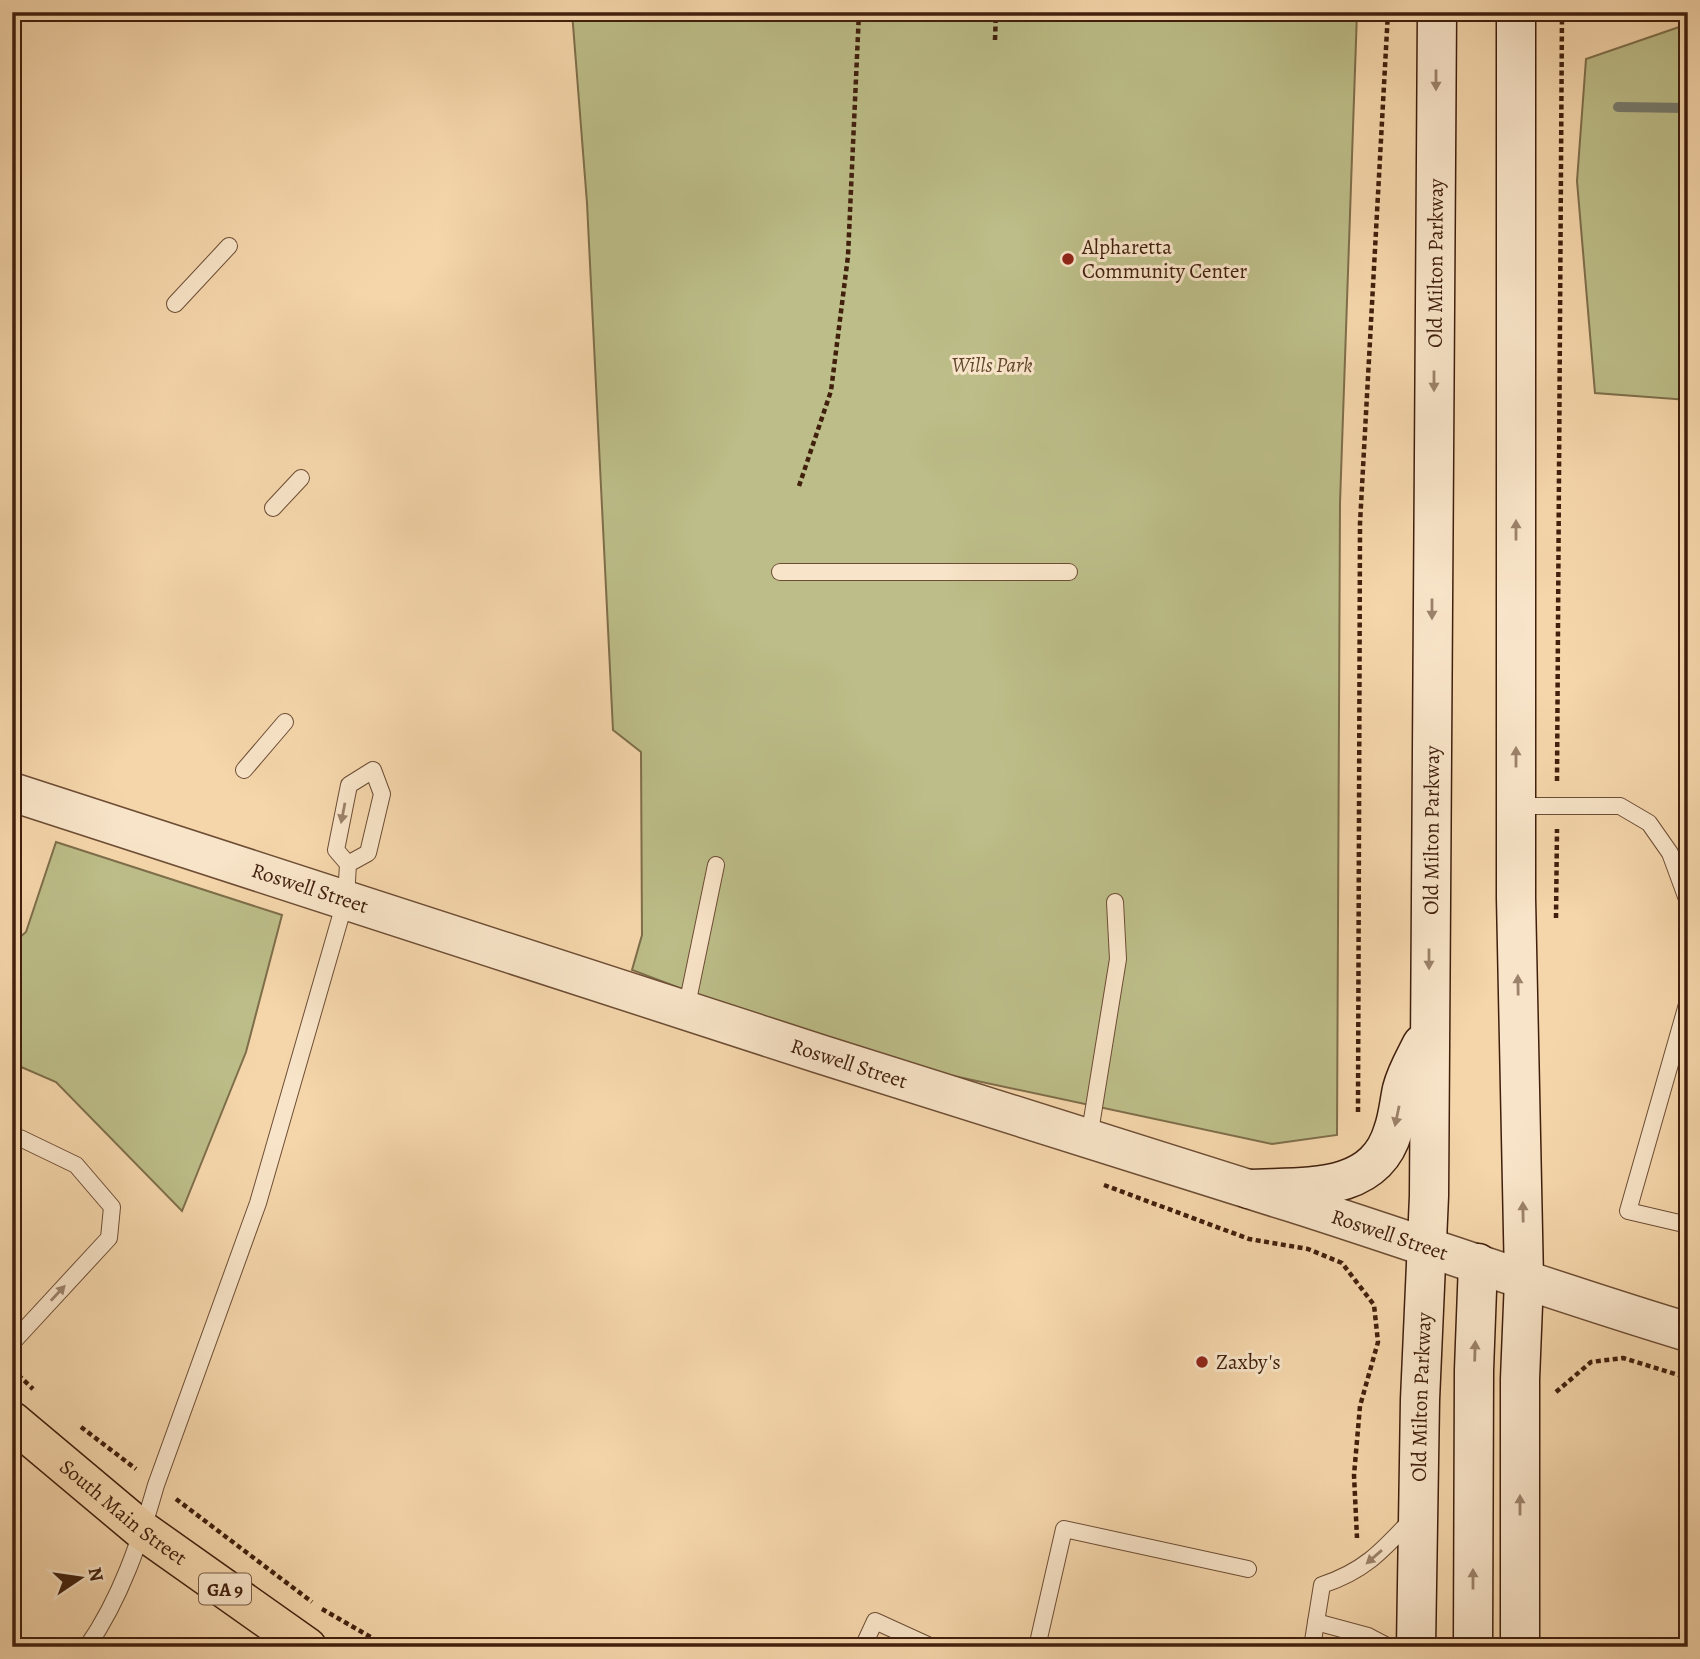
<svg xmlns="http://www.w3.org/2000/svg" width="1700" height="1659" viewBox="0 0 1700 1659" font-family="Alegreya,serif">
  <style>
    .green { fill: #bcbd88; stroke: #7e6e4a; stroke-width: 2 }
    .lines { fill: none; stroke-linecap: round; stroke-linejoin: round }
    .stream { stroke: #777b6d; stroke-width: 10 }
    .service-casing { stroke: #6d4d34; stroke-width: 18 }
    .tertiary-casing { stroke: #6d4d34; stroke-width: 41 }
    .secondary-casing { stroke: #401f0d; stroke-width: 41 }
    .trunk-casing { stroke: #401f0d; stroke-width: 41 }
    .path { stroke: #401f0d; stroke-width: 4.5; stroke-dasharray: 5 3.5; stroke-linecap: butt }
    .service { stroke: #f8e4c8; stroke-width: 16 }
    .tertiary { stroke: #f8e4c8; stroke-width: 38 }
    .secondary { stroke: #f8e4c8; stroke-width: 38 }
    .trunk { stroke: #f5d6ab; stroke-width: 38 }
    .oneway { fill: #9c826a }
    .poi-dot { fill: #8f2418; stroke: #f8e4c8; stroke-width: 2.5 }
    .labels { text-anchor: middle; stroke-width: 6; stroke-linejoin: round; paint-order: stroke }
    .shield { fill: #f8e4c8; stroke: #775a45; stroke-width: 2 }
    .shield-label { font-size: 19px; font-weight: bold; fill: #401f0d }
    .poi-label { font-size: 21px; fill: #401f0d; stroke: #f8e4c8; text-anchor: start }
    .street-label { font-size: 21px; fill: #401f0d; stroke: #f8e4c8 }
    .park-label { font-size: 21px; font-style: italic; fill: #5f462c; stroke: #f8e4c8 }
  </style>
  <rect width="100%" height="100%" fill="#f5d6ab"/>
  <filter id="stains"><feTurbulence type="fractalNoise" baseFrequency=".00286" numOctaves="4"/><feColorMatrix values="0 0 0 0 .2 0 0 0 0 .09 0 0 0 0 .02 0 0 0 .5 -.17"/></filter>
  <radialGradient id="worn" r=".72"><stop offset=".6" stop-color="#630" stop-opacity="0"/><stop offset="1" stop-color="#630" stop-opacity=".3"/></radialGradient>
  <g class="green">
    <polygon points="572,12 1357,12 1340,503 1337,1135 1272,1144 949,1075 748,1014 632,970 642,935 641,752 613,730 587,203"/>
    <polygon points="1688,24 1688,400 1595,393 1577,181 1586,59"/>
    <polygon points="56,842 282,915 246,1052 182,1211 56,1082 12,1063 12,944 26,932"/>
  </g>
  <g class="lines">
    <polyline class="stream" points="1618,107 1688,108"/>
    <g class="service-casing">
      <g id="service">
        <polyline points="175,304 229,246"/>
        <polyline points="273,508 301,478"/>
        <polyline points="780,572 1069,572"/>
        <polyline points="244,770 285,722"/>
        <polyline points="1516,806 1620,806 1649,823 1670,853 1688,902"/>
        <polyline points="1688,1001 1628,1211 1688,1225"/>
        <polyline points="686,1010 716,865"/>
        <polyline points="1089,1138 1118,959 1115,902"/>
        <polyline points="12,1343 109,1238 112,1207 76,1165 20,1138"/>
        <polyline points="1316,1622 1368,1636 1389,1647"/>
        <path d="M87,1647C121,1598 140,1541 156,1485L258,1203L346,898L348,864L336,850L349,785L373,770L382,794L368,853L348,864"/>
        <polyline points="863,1647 875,1621 932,1647"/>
        <polyline points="1037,1647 1064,1529 1248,1569"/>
        <path d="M1312,1647L1322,1585C1365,1571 1383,1550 1413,1518"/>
      </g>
    </g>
    <g class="tertiary-casing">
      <g id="tertiary">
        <path id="s1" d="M12,792C282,878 551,967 820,1054C977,1105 1135,1153 1293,1203C1425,1245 1555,1292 1688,1332"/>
      </g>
    </g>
    <g class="secondary-casing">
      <g id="secondary">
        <polyline points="1516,12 1516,898 1524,1280 1520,1379 1520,1647"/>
        <path d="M1249,1189C1302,1186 1374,1195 1393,1131C1398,1117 1399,1103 1402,1089C1406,1073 1415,1058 1422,1044"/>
        <path id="s2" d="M1416,1647L1420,1400L1429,1196L1437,12"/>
        <polyline points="1473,1647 1474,1370 1478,1263"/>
      </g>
    </g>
    <g class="trunk-casing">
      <g id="trunk">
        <path id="s3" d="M12,1421L143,1531L307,1647"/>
      </g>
    </g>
    <g class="path">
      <polyline points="995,40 996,12"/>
      <polyline points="799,486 831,391 848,256 859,12"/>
      <polyline points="1557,781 1562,12"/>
      <polyline points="1556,918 1557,829"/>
      <polyline points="1358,1112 1360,523 1388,12"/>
      <polyline points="1104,1185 1249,1239 1308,1249 1342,1263 1374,1305 1378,1342 1360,1406 1354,1475 1357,1538"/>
      <polyline points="12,1369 33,1389"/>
      <polyline points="1556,1392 1591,1362 1623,1358 1688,1378"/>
      <polyline points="81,1427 136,1469"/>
      <polyline points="176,1499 312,1602"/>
      <polyline points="322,1609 388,1647"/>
    </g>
    <use href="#service" class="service"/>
    <use href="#tertiary" class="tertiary"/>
    <use href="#secondary" class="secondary"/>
    <use href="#trunk" class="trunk"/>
  </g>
  <defs><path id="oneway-solid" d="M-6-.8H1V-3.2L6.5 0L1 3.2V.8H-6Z" transform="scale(1.75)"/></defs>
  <g class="oneway">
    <use href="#oneway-solid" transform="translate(1436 80) rotate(90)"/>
    <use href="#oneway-solid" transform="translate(1434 381) rotate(90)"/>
    <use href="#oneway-solid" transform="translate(1516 530) rotate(-90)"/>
    <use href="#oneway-solid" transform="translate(1432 609) rotate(90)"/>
    <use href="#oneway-solid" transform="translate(1516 757) rotate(-90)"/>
    <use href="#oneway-solid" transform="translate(343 813) rotate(101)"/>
    <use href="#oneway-solid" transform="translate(1429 959) rotate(90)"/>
    <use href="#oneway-solid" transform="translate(1518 985) rotate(-91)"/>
    <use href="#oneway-solid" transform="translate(1397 1116) rotate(102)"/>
    <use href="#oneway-solid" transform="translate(1523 1212) rotate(-91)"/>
    <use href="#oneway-solid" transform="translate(58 1293) rotate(-47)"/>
    <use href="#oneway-solid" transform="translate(1475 1351) rotate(-88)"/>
    <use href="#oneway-solid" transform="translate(1520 1505) rotate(-90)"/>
    <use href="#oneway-solid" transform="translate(1374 1557) rotate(139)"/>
    <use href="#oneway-solid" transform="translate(1473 1579) rotate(-90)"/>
  </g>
  <g class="poi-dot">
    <circle cx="1068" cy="259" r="7"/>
    <circle cx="1202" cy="1362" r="7"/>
  </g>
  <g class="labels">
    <rect class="shield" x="199" y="1573.5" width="52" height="31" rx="5"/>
    <g class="shield-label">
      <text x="225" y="1596">GA 9</text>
    </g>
    <g class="poi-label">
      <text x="1082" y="254">Alpharetta<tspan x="1082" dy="24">Community Center</tspan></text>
      <text x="1216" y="1369">Zaxby's</text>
    </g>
    <g class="street-label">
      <text dy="7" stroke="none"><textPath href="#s2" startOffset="1384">Old Milton Parkway</textPath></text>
      <text dy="7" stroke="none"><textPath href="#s2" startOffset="817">Old Milton Parkway</textPath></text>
      <text dy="7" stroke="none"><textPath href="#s1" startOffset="313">Roswell Street</textPath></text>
      <text dy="7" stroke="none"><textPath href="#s1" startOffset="880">Roswell Street</textPath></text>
      <text dy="7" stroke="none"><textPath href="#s1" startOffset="1447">Roswell Street</textPath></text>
      <text dy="7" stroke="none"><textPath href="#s2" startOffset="250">Old Milton Parkway</textPath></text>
      <text dy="7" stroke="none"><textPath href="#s3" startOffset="144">South Main Street</textPath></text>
    </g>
    <g class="park-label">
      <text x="992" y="372">Wills Park</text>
    </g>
  </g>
  <rect width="1700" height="1659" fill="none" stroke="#f5d6ab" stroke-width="42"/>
  <rect x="14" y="14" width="1672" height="1631" fill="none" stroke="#401f0d" stroke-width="3.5"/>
  <rect x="21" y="21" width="1658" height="1617" fill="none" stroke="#401f0d" stroke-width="2"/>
  <g transform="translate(80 1578) rotate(77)" stroke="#f8e4c8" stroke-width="5" paint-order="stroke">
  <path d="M0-5L12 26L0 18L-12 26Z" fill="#401f0d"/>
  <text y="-10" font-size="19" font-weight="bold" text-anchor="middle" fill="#401f0d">N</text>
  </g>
  <rect width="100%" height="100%" filter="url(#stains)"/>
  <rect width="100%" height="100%" fill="url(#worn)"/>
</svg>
